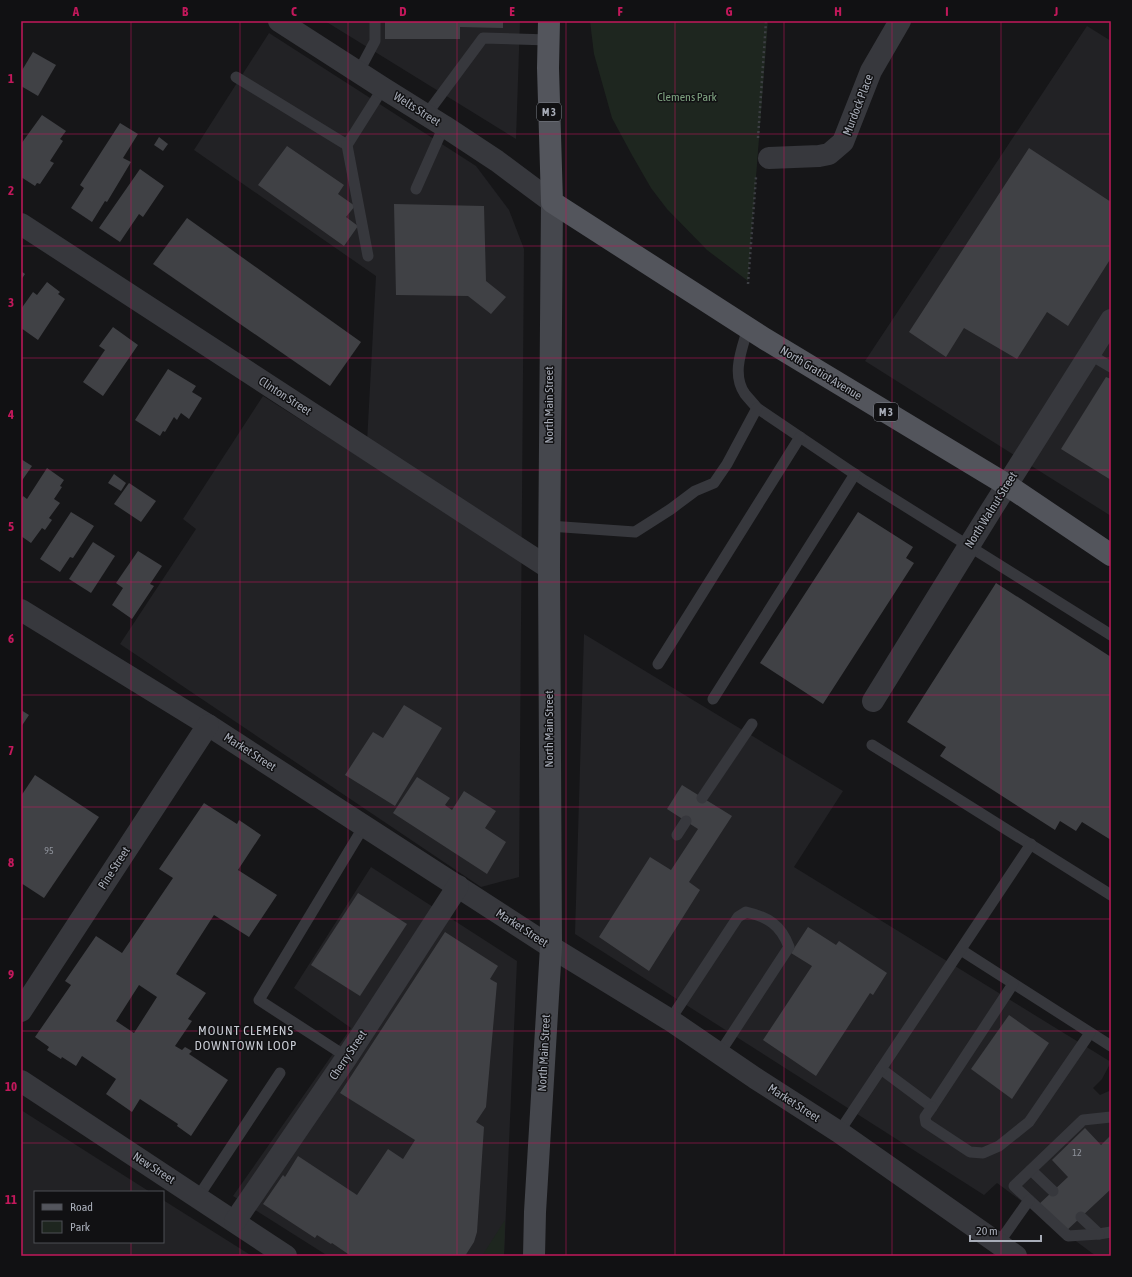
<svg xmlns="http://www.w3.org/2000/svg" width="1132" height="1277" viewBox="0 0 1132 1277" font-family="'Asap Condensed',sans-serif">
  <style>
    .built { fill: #222225 }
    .green { fill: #1e261f }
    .building { fill: #404145; fill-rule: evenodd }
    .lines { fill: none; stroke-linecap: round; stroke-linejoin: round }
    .path { stroke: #3d3f44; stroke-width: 2.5; stroke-dasharray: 2 3; stroke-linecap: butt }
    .service { stroke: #37383d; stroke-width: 11 }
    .minor { stroke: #37383d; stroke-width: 22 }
    .secondary { stroke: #45474d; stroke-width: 22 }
    .primary { stroke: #53555c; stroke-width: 22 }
    .grid { fill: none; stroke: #c2185b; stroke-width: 1; stroke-opacity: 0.55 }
    .labels { text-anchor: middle; stroke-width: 3; stroke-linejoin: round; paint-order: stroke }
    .number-label { font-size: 10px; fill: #8e929b }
    .shield { fill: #111113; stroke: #7b7e86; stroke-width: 1 }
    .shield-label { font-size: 11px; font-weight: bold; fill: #a8adb8 }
    .park-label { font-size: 12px; fill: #7fa381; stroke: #111113 }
    .street-label { font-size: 12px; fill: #a8adb8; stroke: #111113 }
    .neighbourhood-label { font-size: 13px; letter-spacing: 1px; fill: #c9ccd4; stroke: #111113 }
    .neatline { fill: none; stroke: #c2185b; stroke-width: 1.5 }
    .grid-label { font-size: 13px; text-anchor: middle; font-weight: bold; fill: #c2185b }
  </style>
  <rect width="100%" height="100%" fill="#161618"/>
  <g class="built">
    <polygon points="325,21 520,21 516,139"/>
    <polygon points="1087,26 1111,41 1111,516 865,361"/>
    <polygon points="269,33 476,166 509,210 524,249 519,877 481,887 120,644 196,529 183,519 263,396 366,461 376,276 194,150"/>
    <polygon points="584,634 843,791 794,867 1111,1062 1102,1079 1093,1088 1100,1095 1109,1091 1111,1092 1111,1253 1108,1256 1096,1256 997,1183 984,1195 575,934"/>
    <polygon points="371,867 517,961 504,1256 328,1256 233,1196 351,1028 294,988"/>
    <polygon points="21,1110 150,1192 35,1192 35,1242 163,1242 163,1200 252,1256 21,1256"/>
  </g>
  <g class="green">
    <polygon points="590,21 768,21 748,281 707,250 667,209 651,188 632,155 612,118 594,54"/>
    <polygon points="505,1220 504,1256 482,1256"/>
  </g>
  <g class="building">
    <polygon points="385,21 503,21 503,28 460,27 460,39 385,39"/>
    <polygon points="33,52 56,65 38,96 21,86 21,72"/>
    <polygon points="42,115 66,131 60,139 63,141 50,161 54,163 40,184 37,183 35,186 21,177 21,144"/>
    <polygon points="120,123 138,134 123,158 131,162 107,202 105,201 92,222 71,208 84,188 80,185"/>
    <polygon points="159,137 168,144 163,151 154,145"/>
    <polygon points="287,146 344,185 338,194 355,206 346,217 358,226 344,246 258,185"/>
    <polygon points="1029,148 1111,202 1111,258 1068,326 1047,312 1017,359 964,328 946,357 909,332"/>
    <polygon points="140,169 164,186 143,217 139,214 120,242 99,228"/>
    <polygon points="394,204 484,206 486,281 506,297 491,314 468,296 396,295"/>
    <polygon points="187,218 361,342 330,386 153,264"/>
    <polygon points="21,271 25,274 21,280"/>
    <polygon points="47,282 60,292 58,294 65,299 38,340 21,328 21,309 33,292 37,295"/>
    <polygon points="113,327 138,345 103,396 83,382 105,350 99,346"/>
    <polygon points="168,369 196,386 192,392 202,398 189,419 181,413 177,420 174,417 165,432 163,431 160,436 135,420"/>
    <polygon points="1106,377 1111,379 1111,480 1061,449"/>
    <polygon points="21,459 32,466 21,482"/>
    <polygon points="47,468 64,480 60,486 62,487 54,499 60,503 49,518 52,520 45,530 42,528 31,543 21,536 21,500 23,496 27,499"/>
    <polygon points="114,474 126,483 121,491 108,483"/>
    <polygon points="129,483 156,501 141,522 114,504"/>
    <polygon points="71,512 94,526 73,558 70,557 60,572 40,559"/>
    <polygon points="858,512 913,547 906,558 914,563 823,704 760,663"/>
    <polygon points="93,542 115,556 91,593 69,579"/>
    <polygon points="138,551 162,566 150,584 154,586 132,619 112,605 123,588 116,583"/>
    <polygon points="996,583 1111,657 1111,840 1082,822 1076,831 1060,821 1055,830 940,756 946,747 907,722"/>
    <polygon points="404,705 442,728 395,806 345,775 373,732 383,738"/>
    <polygon points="21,710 29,715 21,727"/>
    <polygon points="35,775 99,817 44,898 21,883 21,796"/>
    <polygon points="417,777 450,798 445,805 452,810 464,791 496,811 485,828 506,842 487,874 393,813"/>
    <polygon points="682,785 732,816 689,882 700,890 649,971 599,937 650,857 671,870 698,829 667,809"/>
    <path d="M204,803L237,824L239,820L261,835L238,870L277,895L249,937L214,915L176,974L206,993L188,1019L192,1021L175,1046L182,1050L185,1047L192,1051L189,1054L228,1080L191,1136L177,1126L178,1124L140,1099L132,1112L106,1094L116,1079L82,1056L76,1066L62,1057L61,1059L47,1050L49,1047L35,1037L71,985L65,981L96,936L122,953L173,878L159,869ZM139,985L157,997L134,1033L116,1021Z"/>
    <polygon points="358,893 407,924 360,996 311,965"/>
    <polygon points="808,927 836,945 839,941 887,973 873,995 870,993 816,1076 763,1040 812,966 791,953"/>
    <polygon points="445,932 498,966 490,979 497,983 486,1107 476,1122 484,1127 477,1232 474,1242 465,1256 351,1256 332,1243 331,1244 317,1235 315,1238 263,1204 283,1175 285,1177 298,1156 357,1195 388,1149 403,1159 415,1140 340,1093"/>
    <polygon points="1009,1015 1049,1043 1012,1099 971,1069"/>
    <polygon points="1085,1128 1101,1145 1111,1135 1111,1189 1065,1232 1037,1206 1068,1177 1052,1160"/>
  </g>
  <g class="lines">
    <g class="path">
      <polyline points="758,138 766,21"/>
      <polyline points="748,284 756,177"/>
    </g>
    <g class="service">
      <polyline points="358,73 375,41 375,21"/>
      <polyline points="236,77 347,145 383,88"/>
      <polyline points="426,115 483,38 549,40"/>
      <polyline points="347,145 368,256"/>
      <polyline points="416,189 444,126"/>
      <path d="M748,328C742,349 731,374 745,394C749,399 753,403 757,408L865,481L1111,635"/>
      <polyline points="1089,354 1111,367"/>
      <polyline points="549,526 635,532 671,509 695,491 714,483 727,464 757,408"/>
      <polyline points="658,664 800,437"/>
      <polyline points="713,699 855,474"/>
      <polyline points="872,745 1111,895"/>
      <polyline points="702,798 752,724"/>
      <polyline points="677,835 686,821"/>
      <polyline points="961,950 1111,1046"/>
      <path d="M670,1020L738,917L746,912C768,917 781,925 789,947L719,1054"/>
      <polyline points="347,1057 259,1000 364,826"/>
      <polyline points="881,1069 932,1107 1013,984"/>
      <polyline points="932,1107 925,1117 926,1123 970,1152 983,1153 999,1146 1029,1122 1090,1033"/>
      <polyline points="839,1132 1031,844"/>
      <polyline points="1031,1170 1053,1191"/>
      <polyline points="198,1197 280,1073"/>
      <polyline points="1081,1217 1099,1234 1111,1232"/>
      <polyline points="1099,1234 1068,1236 1014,1186 1083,1120 1111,1117"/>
      <polyline points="998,1244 1029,1200"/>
    </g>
    <g class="minor">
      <polyline points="279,21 383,88 444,126 497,161 552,202"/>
      <polyline points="769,158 819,156 829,154 843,142 871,71 900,21"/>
      <polyline points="21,224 549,568"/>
      <polyline points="21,610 208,725 551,947 670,1020 755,1078 839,1132 1016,1256"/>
      <polyline points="873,701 993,507 1111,320"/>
      <polyline points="21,1011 208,725"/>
      <polyline points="21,1081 286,1256"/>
      <polyline points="235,1221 347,1057 458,886"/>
    </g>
    <polyline class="secondary" points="534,1256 535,1212 551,947 549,568 552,202"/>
    <polyline class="primary" points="549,21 548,68 552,202 765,339 1007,485 1111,555"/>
  </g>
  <path class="grid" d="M131,21V1192M240,21V1256M348,21V1256M457,21V1256M566,21V1256M675,21V1256M784,21V1256M892,21V1256M1001,21V1256M21,134H1111M21,246H1111M21,358H1111M21,470H1111M21,582H1111M21,695H1111M21,807H1111M21,919H1111M21,1031H1111M21,1143H1111M131,1242V1256"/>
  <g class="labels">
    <g class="number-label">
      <text x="49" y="854">95</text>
      <text x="1077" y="1156">12</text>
    </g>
    <g class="shield">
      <rect x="537" y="103" width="24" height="18" rx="3"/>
      <rect x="874" y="403" width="24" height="18" rx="3"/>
    </g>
    <g class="shield-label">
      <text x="549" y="116">M 3</text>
      <text x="886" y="416">M 3</text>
    </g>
    <g class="park-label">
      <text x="687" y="101">Clemens Park</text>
    </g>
    <g class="street-label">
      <text transform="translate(858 105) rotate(-69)" y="4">Murdock Place</text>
      <text transform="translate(417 109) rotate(32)" y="4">Welts Street</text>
      <text transform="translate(821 373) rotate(31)" y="4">North Gratiot Avenue</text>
      <text transform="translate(285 396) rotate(33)" y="4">Clinton Street</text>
      <text transform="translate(549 405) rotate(-90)" y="4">North Main Street</text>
      <text transform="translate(991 510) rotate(-58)" y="4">North Walnut Street</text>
      <text transform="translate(549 729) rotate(-90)" y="4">North Main Street</text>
      <text transform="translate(250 752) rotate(33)" y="4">Market Street</text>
      <text transform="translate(114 868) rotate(-57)" y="4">Pine Street</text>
      <text transform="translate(522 928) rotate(33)" y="4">Market Street</text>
      <text transform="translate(544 1053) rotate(-87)" y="4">North Main Street</text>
      <text transform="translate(348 1055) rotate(-56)" y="4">Cherry Street</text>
      <text transform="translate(794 1103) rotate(33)" y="4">Market Street</text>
      <text transform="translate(154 1168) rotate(33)" y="4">New Street</text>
    </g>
    <g class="neighbourhood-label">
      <text x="246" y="1035">MOUNT CLEMENS<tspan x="246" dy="15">DOWNTOWN LOOP</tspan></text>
    </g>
  </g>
  <rect width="1132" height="1277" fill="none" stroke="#111113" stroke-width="44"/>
  <rect x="34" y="1191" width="130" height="52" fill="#111113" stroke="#4d4f55"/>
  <rect x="42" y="1204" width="20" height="6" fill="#53555c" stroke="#4d4f55"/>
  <text x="70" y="1211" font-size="12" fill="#a8adb8">Road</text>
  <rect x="42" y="1221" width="20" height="12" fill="#1e261f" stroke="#4d4f55"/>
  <text x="70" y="1231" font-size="12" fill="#a8adb8">Park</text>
  <path d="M970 1235v6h71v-6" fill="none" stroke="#a8adb8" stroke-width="2"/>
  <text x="976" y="1235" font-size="12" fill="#a8adb8" stroke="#111113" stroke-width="3" paint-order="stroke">20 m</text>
  <rect x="22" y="22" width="1088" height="1233" class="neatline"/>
  <g class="grid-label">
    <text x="76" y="16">A</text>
    <text x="185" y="16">B</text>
    <text x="294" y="16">C</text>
    <text x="403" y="16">D</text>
    <text x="512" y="16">E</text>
    <text x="620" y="16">F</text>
    <text x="729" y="16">G</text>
    <text x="838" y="16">H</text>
    <text x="947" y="16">I</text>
    <text x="1056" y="16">J</text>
    <text x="11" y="83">1</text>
    <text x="11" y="195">2</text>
    <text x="11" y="307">3</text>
    <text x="11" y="419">4</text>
    <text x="11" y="531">5</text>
    <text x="11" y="643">6</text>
    <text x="11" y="755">7</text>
    <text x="11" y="867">8</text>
    <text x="11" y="979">9</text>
    <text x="11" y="1091">10</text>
    <text x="11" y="1204">11</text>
  </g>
</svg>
